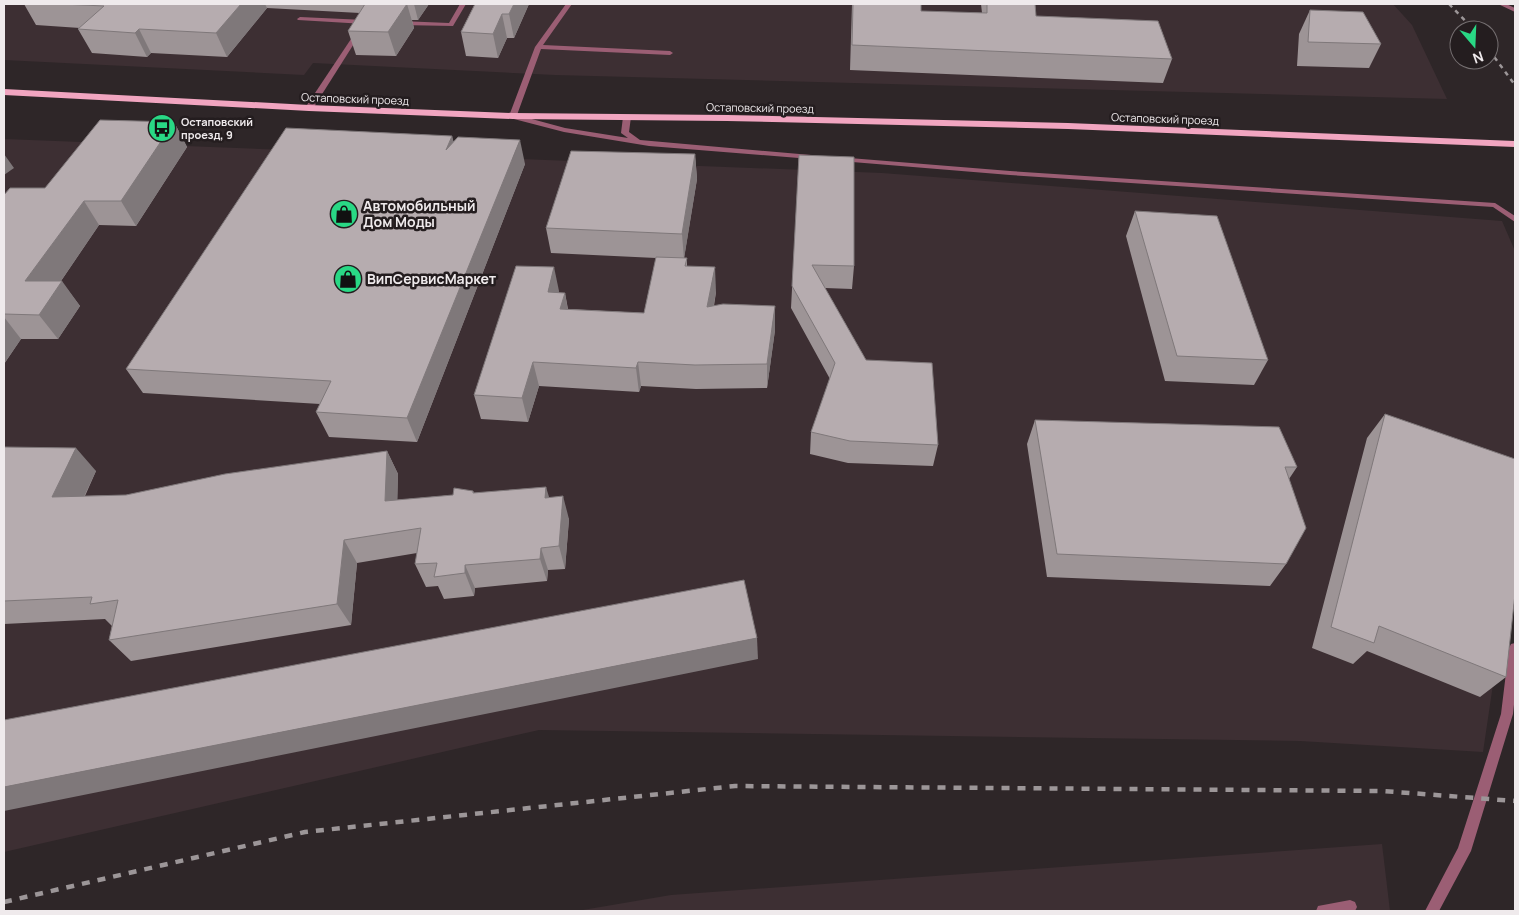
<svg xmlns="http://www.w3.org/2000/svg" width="1519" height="915" viewBox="0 0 1519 915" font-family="Manrope,sans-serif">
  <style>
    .built { fill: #3d2f33 }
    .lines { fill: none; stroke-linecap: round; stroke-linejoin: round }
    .service { fill: #9b5e74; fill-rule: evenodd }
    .primary { fill: #f1a5c0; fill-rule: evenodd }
    .rail-far1 { stroke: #9c9698; stroke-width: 2.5; stroke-dasharray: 4.5 4.5; stroke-linecap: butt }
    .rail { stroke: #9c9698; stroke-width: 4.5; stroke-dasharray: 8 8; stroke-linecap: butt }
    .wall { fill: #9d9496 }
    .shaded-wall { fill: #7f787a }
    .building { fill: #b6acaf; stroke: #7f787a }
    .labels { text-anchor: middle; stroke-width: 5; stroke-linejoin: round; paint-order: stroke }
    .far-street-label { font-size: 11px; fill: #efeaec; stroke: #241d1f }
    .far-poi-label { font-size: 11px; font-weight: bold; fill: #efeaec; stroke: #241d1f; text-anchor: start }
    .poi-label { font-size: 14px; font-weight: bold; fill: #efeaec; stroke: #241d1f; text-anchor: start }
  </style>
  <rect width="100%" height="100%" fill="#2e2628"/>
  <g class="built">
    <polygon points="4,4 1393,4 1412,25 1447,99 555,75 313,63 304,75 4,60"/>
    <polygon points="4,139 882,173 1502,221 1515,251 1515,536 1483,752 1300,741 539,730 4,852"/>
    <polygon points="1382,844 1390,911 577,911 671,895"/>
  </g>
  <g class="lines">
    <g class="service">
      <polygon points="460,4 466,4 453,26 400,25 397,23 400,21 449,23"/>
      <polygon points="566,4 572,4 543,45 670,51 673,53 670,55 541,49 517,115 565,128 628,138 621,133 623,117 627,115 631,117 629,132 640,140 811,155 815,157 811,159 649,146 564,132 510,118 509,116 535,47"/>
      <polygon points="1498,4 1506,4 1515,8 1515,12"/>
      <polygon points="300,17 365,20 368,22 365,24 298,20 297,19"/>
      <polygon points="357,30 362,31 312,110 306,110 305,108"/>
      <polygon points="837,157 1010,171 1495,203 1515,216 1515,222 1493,207 1010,175 840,161 836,159"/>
      <polygon points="1515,643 1515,695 1513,714 1471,851 1439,911 1425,911 1458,848 1501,714 1509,648 1511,644"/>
      <polygon points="1350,900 1355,902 1357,907 1355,911 1316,911 1318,906"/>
    </g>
    <polygon class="primary" points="4,89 309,105 513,113 727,115 1068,123 1515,141 1515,147 1068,129 727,121 513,119 309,111 4,95"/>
    <g class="rail-far1">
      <polyline points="1449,4 1474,30"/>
      <polyline points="1489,50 1515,85"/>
    </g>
    <polyline class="rail" points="4,902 305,832 735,786 1383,791 1515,801"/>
  </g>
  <g class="wall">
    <polygon points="24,4 429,4 418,20 412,20 414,28 396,56 356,55 348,31 360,13 267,8 227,57 151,53 147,57 92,53 78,29 80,28 36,25"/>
    <polygon points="475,4 529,4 514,38 507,38 498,58 466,56 461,32"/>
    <polygon points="852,4 921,4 921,11 982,13 981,4 1035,4 1036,16 1172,59 1163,83 850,70"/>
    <polygon points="1310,10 1381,44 1369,68 1297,66 1299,34"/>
    <polygon points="174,122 187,147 136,226 99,225 61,281 80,306 58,339 21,339 4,364 4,195 45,188"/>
    <polygon points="452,136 453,141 525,164 417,442 329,437 316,412 320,404 143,393 126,369"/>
    <polygon points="695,154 697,179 684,258 687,258 687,266 716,292 714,306 775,330 767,388 696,389 641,386 639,392 539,386 528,422 481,419 474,395 559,291 559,293 565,293 568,309 644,313 656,258 551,253 546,228"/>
    <polygon points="799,155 854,266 852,289 825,288 866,360 938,445 933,466 848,463 810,454 811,432 830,379 791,308"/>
    <polygon points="1135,211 1268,360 1254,385 1165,381 1126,236"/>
    <polygon points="1385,414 1506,677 1480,697 1367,651 1353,664 1312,648 1367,438"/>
    <polygon points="1035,420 1297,467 1289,479 1286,564 1270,586 1047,577 1027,444"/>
    <polygon points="4,447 96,471 85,496 126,495 387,451 398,474 397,500 453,495 473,491 474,493 549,498 569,519 565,569 548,570 547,581 475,588 474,596 444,599 438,586 426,587 415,564 417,553 357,563 351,625 131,661 109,640 112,626 105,619 4,624"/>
  </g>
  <g class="shaded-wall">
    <polygon points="241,4 265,4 267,8 227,57 216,33"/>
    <polygon points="407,4 414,28 396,56 388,32"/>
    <polygon points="414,4 429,4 418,20"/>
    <polygon points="514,4 529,4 514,38 509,14"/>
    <polygon points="502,14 507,38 498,58 493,34"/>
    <polygon points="139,29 151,53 147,57 135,33"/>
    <polygon points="174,122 187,147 136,226 121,201"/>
    <polygon points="452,136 459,161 446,150"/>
    <polygon points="520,140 525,164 417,442 407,418"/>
    <polygon points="4,154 14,168 4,175"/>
    <polygon points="695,154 697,179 684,259 682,234"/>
    <polygon points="84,201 99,225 44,306 25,281"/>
    <polygon points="554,267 559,291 553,317 548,292"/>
    <polygon points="715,267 716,292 709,331 707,307"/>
    <polygon points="62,281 80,306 58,339 39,315"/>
    <polygon points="565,293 569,317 560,309"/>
    <polygon points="775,306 775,330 767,388 767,364"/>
    <polygon points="4,317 21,339 4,364"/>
    <polygon points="533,362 539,386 528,422 522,398"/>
    <polygon points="638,362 641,386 639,392 636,368"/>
    <polygon points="76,448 96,471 73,520 52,497"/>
    <polygon points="387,451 398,474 397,525 385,501"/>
    <polygon points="546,487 553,510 545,498"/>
    <polygon points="563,496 569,519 565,569 559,546"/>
    <polygon points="344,540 357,563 351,625 337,604"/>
    <polygon points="541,548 548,570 547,581 540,559"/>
    <polygon points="465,565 475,588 474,596 465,573"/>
    <polygon points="757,638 758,659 4,811 4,787"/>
  </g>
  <g class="building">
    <polygon points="62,4 241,4 216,33 139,29 135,33 78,29 104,6"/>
    <polygon points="365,4 407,4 388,32 348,31"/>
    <polygon points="475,4 514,4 509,14 502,14 493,34 461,32"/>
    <polygon points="853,4 921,4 921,11 987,13 987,4 1035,4 1036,16 1158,21 1172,59 852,45"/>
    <polygon points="1310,10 1363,12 1381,44 1308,42"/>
    <polygon points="100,120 174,122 121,201 84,201 25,281 62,281 39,315 4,314 4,195 10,188 45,188"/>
    <polygon points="286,128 452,136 446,150 458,137 520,140 407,418 316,412 331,381 126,369"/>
    <polygon points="571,151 695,154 682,234 546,228"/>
    <polygon points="799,155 854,157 854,266 812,265 866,360 932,363 938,445 850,441 811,432 835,363 792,286"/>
    <polygon points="1135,211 1217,216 1268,360 1177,356"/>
    <polygon points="656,257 687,258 685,266 715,267 707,307 723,304 775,306 767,364 695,365 638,362 636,368 533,362 522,398 474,395 516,266 554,267 548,292 565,293 560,309 644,313"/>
    <polygon points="1385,414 1515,459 1515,594 1506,677 1379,626 1374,643 1331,627"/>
    <polygon points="1035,420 1279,427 1297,467 1285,467 1306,528 1286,564 1057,554"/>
    <polygon points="4,447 76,448 52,497 126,495 225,474 387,451 385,501 453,495 454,488 473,491 473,493 546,487 545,498 563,496 559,546 541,548 540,559 465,565 465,573 434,577 437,563 415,564 421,528 344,540 337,604 109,640 118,600 90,604 92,597 4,601"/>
    <polygon points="744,580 757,638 4,787 4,720"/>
  </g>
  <defs>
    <g id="bus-disc" transform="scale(1.4375)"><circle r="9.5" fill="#29d885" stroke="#241d1f"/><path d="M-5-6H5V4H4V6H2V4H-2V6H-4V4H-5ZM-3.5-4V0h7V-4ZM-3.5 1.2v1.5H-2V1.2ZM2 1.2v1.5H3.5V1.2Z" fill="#111"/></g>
    <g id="shop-disc" transform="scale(1.4375)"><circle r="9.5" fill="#29d885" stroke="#241d1f"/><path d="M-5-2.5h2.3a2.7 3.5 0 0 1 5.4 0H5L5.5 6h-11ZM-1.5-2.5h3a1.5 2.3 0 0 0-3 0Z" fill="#111"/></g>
  </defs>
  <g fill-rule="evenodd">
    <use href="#bus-disc" x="162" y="128"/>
    <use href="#shop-disc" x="344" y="214"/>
    <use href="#shop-disc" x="348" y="279"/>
  </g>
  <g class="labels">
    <g class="far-street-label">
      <text transform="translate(355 99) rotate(2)" y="4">Остаповский проезд</text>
      <text transform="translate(760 108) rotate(1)" y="4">Остаповский проезд</text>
      <text transform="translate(1165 119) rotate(2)" y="4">Остаповский проезд</text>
    </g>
    <g class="far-poi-label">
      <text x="181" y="126">Остаповский<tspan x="181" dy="13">проезд, 9</tspan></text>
    </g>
    <g class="poi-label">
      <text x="363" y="211">Автомобильный<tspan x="363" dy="16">Дом Моды</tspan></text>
      <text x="367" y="284">ВипСервисМаркет</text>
    </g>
  </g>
  <rect width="1519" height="915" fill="none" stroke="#efeaec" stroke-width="10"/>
  <g transform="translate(1474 45) rotate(161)"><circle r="24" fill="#241d1f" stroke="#756f71"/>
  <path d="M0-4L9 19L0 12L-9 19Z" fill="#29d885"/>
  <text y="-8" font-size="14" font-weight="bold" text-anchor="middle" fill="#efeaec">N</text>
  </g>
</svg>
